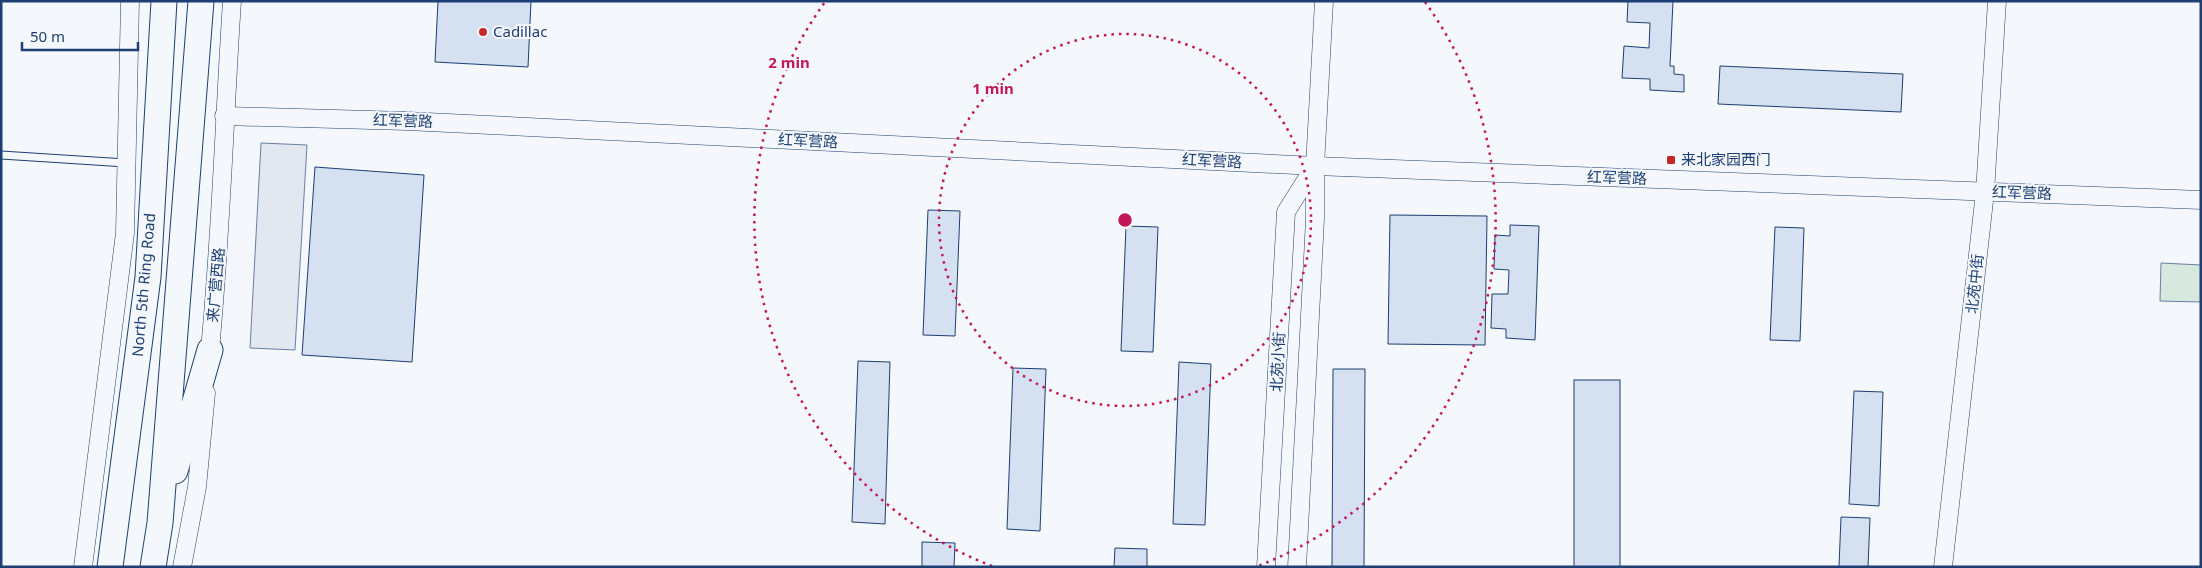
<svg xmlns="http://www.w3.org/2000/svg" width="2202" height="568" viewBox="0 0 2202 568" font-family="'Noto Sans','Noto Sans SC',sans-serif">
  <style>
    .green { fill: #d7e8df; stroke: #687fa3 }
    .parking { fill: #e3e8f0; stroke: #687fa3 }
    .building { fill: #d5e0f0; stroke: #1d3f73 }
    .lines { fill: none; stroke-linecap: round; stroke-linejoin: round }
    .service-casing { stroke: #1d3f73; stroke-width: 9 }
    .tertiary-casing { stroke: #1d3f73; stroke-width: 19 }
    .motorway-casing { stroke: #1d3f73; stroke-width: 27 }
    .service { stroke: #f4f7fb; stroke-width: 7 }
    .tertiary { stroke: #f4f7fb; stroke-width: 18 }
    .motorway { stroke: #f4f7fb; stroke-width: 25 }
    .ring { fill: none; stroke: #c2185b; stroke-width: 2.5; stroke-dasharray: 2.5 5 }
    .poi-dot { fill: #c62828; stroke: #f4f7fb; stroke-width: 2 }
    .labels { text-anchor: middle; stroke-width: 4; stroke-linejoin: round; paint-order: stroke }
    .poi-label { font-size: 15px; fill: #1d3f73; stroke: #f4f7fb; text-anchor: start }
    .street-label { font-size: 15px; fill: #1d3f73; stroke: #f4f7fb }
    .centre { fill: #c2185b; stroke: #f4f7fb; stroke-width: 2.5 }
    .ring-label { font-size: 15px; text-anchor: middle; font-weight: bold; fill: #c2185b; stroke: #f4f7fb; stroke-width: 4; stroke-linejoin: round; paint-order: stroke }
  </style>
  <rect width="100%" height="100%" fill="#f4f7fb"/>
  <polygon class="green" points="2161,263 2201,265 2201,302 2160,301"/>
  <polygon class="parking" points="261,143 307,145 295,350 250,348"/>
  <g class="building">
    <polygon points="438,1 531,1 528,67 435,62"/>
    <polygon points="1628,1 1673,1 1670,66 1674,66 1674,74 1684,75 1684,92 1650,90 1650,79 1622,78 1624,46 1649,48 1650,23 1627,22"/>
    <polygon points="1720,66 1903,74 1901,112 1718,104"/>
    <polygon points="315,167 424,175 412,362 302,355"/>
    <polygon points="928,210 960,211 955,336 923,335"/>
    <polygon points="1390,215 1487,216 1485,345 1388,344"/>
    <polygon points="1510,225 1539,226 1535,340 1506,338 1506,329 1491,328 1492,294 1508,294 1509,270 1494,269 1495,235 1510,236"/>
    <polygon points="1126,226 1158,227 1153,352 1121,351"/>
    <polygon points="1775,227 1804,228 1800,341 1770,340"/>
    <polygon points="858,361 890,362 885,524 852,522"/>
    <polygon points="1179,362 1211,364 1205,525 1173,524"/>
    <polygon points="1013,368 1046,369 1040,531 1007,529"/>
    <polygon points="1333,369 1365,369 1364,567 1332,567"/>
    <rect x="1574" y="380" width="46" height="187"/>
    <polygon points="1854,391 1883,392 1879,506 1849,504"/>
    <polygon points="1841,517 1870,518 1868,567 1839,567"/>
    <polygon points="922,542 955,543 954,567 922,567"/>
    <polygon points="1115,548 1147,549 1147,567 1114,567"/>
  </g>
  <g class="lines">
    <g class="service-casing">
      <polyline id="service" points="1,155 126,163"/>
    </g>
    <g class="tertiary-casing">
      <g id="tertiary">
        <polyline points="224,116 407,121 1315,166 2201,200"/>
        <path d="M209,360C221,241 224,121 232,1"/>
        <polyline points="83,567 125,233 130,1"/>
        <polyline points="182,567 197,487 206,393"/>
        <polyline points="1266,567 1286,212 1315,166"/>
        <polyline points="1297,567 1315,219 1315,166 1324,1"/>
        <polyline points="1943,567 1985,192 1997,1"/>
      </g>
    </g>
    <g class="motorway-casing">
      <g id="motorway">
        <polyline points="175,471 210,350"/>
        <polyline points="110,567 148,277 164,1"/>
        <polyline points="153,567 160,523 201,1"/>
      </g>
    </g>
    <use href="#service" class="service"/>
    <use href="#tertiary" class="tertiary"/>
    <use href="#motorway" class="motorway"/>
  </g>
  <g class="ring">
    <circle cx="1125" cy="220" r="186"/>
    <path d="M992 566A371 371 0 0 1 825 2M1425 2A371 371 0 0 1 1258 566"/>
  </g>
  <g class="poi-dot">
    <circle cx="483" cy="32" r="5"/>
    <rect x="1666" y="155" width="10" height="10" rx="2.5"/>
  </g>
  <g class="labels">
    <g class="poi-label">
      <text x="493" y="37">Cadillac</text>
      <text x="1681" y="165">来北家园西门</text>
    </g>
    <g class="street-label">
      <text transform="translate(403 121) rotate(2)" y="5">红军营路</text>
      <text transform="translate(808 141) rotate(3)" y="5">红军营路</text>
      <text transform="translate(1212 161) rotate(3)" y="5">红军营路</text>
      <text transform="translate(1617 178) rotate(2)" y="5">红军营路</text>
      <text transform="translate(2022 193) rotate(2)" y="5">红军营路</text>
      <text transform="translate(1975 284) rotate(-84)" y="5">北苑中街</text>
      <text transform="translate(144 285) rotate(-85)" y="5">North 5th Ring Road</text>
      <text transform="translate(216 285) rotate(-85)" y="5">来广营西路</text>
      <text transform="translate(1278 362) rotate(-87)" y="5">北苑小街</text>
    </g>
  </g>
  <circle cx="1125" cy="220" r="8" class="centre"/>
  <g class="ring-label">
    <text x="789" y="68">2 min</text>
    <text x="993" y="94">1 min</text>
  </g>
  <rect width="2202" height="568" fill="none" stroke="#1d3f73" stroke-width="5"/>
  <path d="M22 42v8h116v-8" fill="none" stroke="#1d3f73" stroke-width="2.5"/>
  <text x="30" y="42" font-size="15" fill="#1d3f73" stroke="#f4f7fb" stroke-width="4" paint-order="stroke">50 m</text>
</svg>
